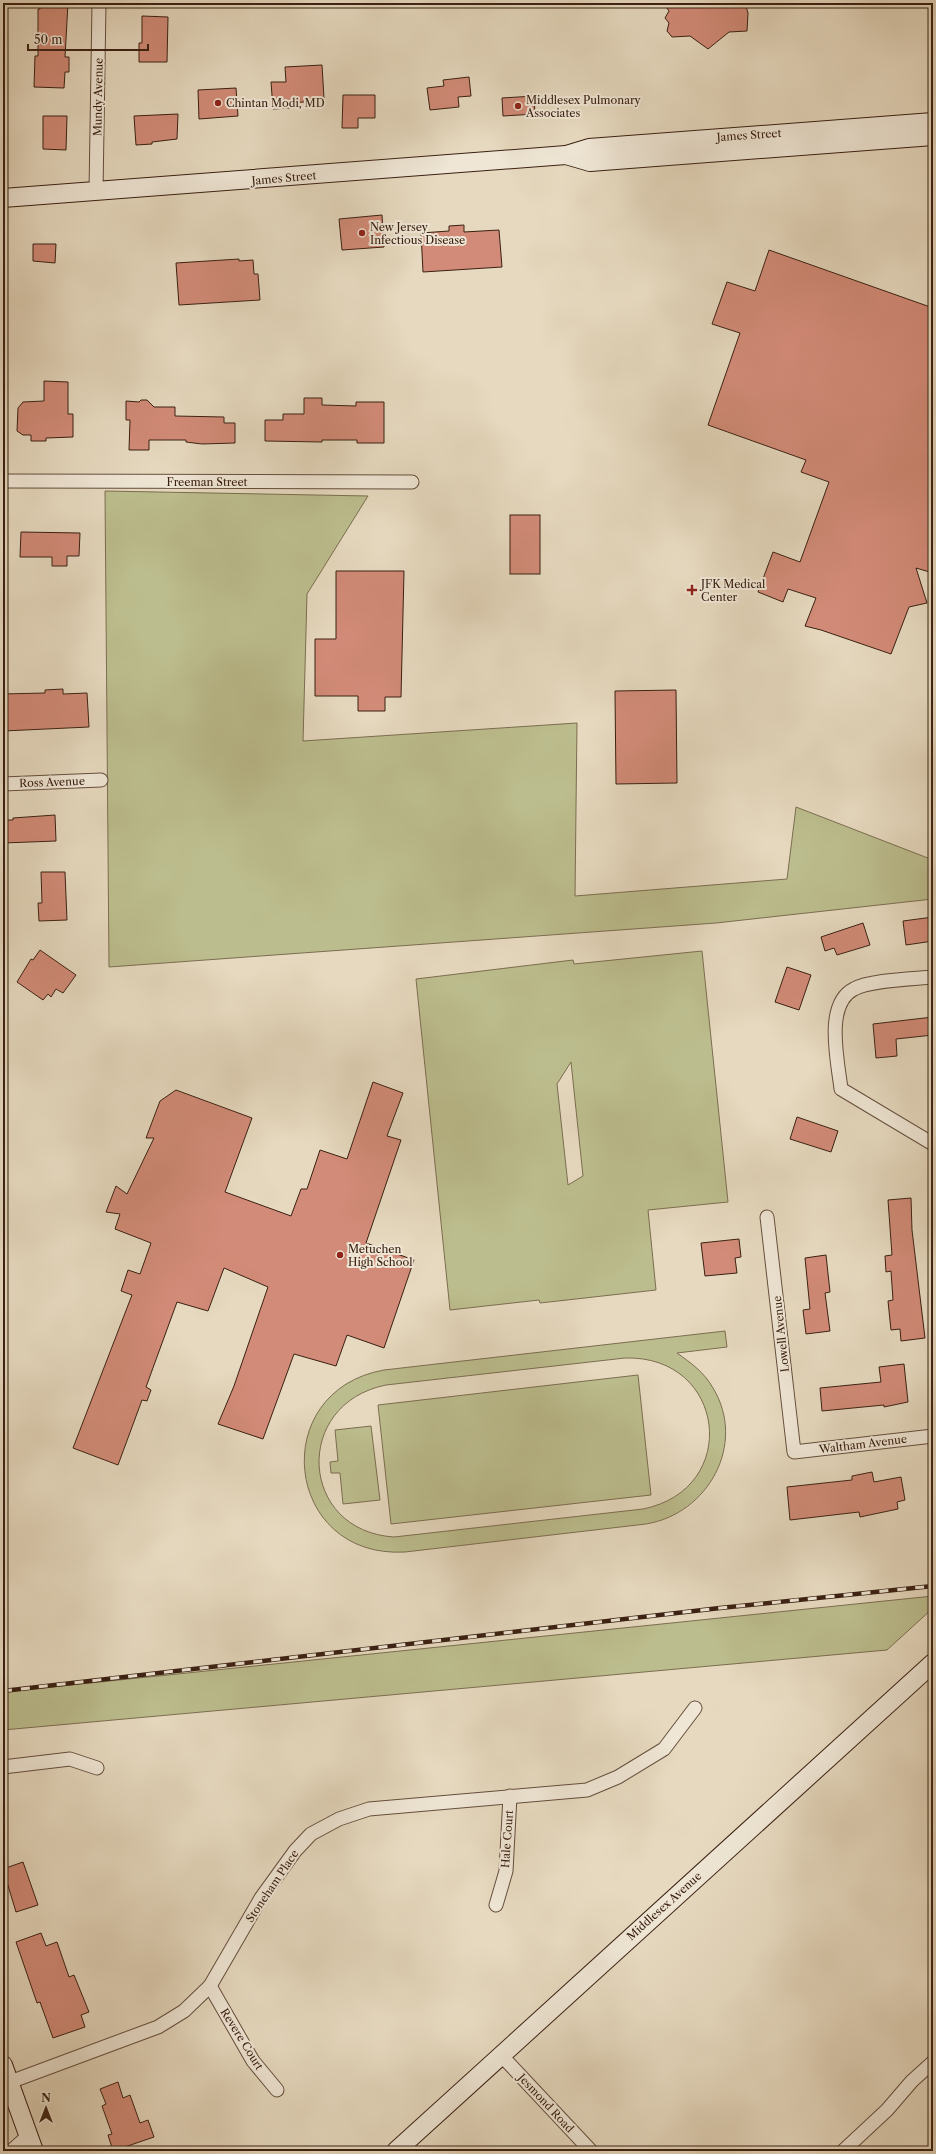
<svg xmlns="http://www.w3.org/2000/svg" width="936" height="2154" viewBox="0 0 936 2154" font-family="'Libre Caslon Text',serif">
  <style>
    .green { fill: #bcbd8e; stroke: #7b6e50; fill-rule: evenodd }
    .building { fill: #d28b78; stroke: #3a2012 }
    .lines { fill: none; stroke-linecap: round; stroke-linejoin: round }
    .street-casing { stroke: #654e3d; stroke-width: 15 }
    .secondary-casing { stroke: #3a2012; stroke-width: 20 }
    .street { stroke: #efe6d5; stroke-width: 13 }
    .secondary { stroke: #efe6d5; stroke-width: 18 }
    .rail-casing { stroke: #3a2012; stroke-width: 4.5 }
    .rail { stroke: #efe6d5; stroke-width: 3; stroke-dasharray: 9; stroke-linecap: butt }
    .poi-dot { fill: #8f2418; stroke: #efe6d5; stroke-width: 1.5 }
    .labels { text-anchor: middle; stroke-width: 4; stroke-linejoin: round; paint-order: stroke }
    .street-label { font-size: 11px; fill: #3a2012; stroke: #efe6d5 }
    .poi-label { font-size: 11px; fill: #3a2012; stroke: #efe6d5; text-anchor: start }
  </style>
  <rect width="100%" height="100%" fill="#e6d9bf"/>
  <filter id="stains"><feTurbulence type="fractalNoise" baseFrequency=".005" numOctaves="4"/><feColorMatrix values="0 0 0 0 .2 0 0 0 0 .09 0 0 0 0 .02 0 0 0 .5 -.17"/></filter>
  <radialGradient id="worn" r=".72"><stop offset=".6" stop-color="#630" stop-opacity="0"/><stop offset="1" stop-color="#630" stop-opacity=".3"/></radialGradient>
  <g class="green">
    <polygon points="105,491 368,496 307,594 303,741 577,723 575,896 787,879 796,807 933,860 933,899 716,923 109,967"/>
    <path d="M702,951L728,1202L648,1210L656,1290L540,1303L539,1300L450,1310L416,979L573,960L574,964ZM571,1062L583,1176L568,1185L557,1084Z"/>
    <path d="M725,1331L727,1347L677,1353C691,1363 704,1372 713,1388C747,1444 708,1514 646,1524L405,1552C284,1559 266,1391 384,1370ZM625,1358C726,1355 742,1489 643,1509L394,1537C299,1531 292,1404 386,1385Z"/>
    <polygon points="638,1375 651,1495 391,1524 378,1405"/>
    <polygon points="371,1426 380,1500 343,1504 340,1473 331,1473 330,1462 338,1461 335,1430"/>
    <polygon points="933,1596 933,1608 887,1650 3,1730 3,1692"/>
  </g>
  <g class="building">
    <polygon points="40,3 68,3 65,57 69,57 69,72 65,72 64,88 34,87 35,56 38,56 38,9 40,9"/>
    <polygon points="663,3 745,3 748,13 747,31 729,32 708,49 690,36 672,37 667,31 669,23 665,18 669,11"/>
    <polygon points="142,16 168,17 167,62 139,62 139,43 142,43"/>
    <polygon points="322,65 324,98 316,99 317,101 290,103 290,108 273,109 271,82 286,82 285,67"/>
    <polygon points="469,77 471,96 458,97 459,107 430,110 427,88 444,86 443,80"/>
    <polygon points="236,88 238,116 199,119 198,90"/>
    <polygon points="343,95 375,95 375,118 358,118 358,128 342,128"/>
    <polygon points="534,96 535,114 503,116 502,98"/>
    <polygon points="178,114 177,139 152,142 152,144 136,145 134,116"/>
    <polygon points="43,116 67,116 66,150 43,149"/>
    <polygon points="382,215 384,247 342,250 339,219"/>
    <polygon points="464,225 464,232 499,230 502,267 423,272 421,233 449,231 449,226"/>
    <polygon points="33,244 56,244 55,263 33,261"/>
    <polygon points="769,250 933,308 933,573 916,568 927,603 909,607 891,654 821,630 805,626 816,598 788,589 783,602 758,592 773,552 800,562 829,482 801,472 806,460 708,425 740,333 712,324 727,282 755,291"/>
    <polygon points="239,259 239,261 253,260 254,274 258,274 260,300 179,305 176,263"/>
    <polygon points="44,381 68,382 68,414 73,414 73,437 46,438 46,441 31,441 31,435 23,435 17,431 18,408 23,402 44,401"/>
    <polygon points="304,398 322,398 322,405 356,406 356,402 384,402 384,443 357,443 357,440 322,440 322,442 265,441 265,420 283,420 283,414 304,414"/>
    <polygon points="141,400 147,400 154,407 175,407 175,416 224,417 224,423 235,423 235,443 202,444 186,442 186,440 149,440 149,450 129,450 130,420 126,420 126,401 139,402"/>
    <rect x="510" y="515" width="30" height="59"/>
    <polygon points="21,532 80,533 79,556 67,556 67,566 52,566 52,557 20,557"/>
    <polygon points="336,571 404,571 401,697 385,697 385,711 358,711 358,696 315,696 315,639 336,639"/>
    <polygon points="63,689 63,694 87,693 89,727 3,731 3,694 45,693 45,690"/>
    <polygon points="676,690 677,783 616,784 615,691"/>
    <polygon points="55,815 56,841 3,843 3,820 13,820 13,818"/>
    <polygon points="41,872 65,872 67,920 39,921 38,903 42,903"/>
    <polygon points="933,917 933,941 906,945 903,921"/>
    <polygon points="863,923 870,945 837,955 834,948 825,951 821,937"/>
    <polygon points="40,950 76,975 63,993 56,989 51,997 48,994 43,1000 17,982 31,959 33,960"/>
    <polygon points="787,967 811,975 799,1010 775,1002"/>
    <polygon points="933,1017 933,1035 896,1039 897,1056 876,1058 873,1024"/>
    <polygon points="373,1082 403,1093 387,1136 401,1140 366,1243 414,1260 384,1348 347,1335 336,1366 294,1354 263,1439 218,1424 234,1386 268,1287 224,1268 208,1311 177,1302 146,1387 151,1390 147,1401 142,1400 118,1465 73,1448 132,1295 121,1291 128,1270 140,1274 151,1243 115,1229 120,1214 106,1212 116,1186 127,1194 154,1138 146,1138 160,1101 176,1090 252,1118 225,1192 291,1216 301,1189 307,1189 320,1150 347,1159"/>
    <polygon points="797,1117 838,1131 831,1152 790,1139"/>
    <polygon points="911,1198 912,1230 925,1338 901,1341 900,1329 891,1330 888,1301 893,1300 891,1271 886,1272 885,1256 892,1255 888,1200"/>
    <polygon points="739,1239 741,1257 735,1258 737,1273 705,1276 701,1243"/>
    <polygon points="826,1255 830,1292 825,1293 830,1331 806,1334 803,1310 810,1309 805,1258"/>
    <polygon points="904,1364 908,1402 884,1407 884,1405 822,1411 820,1388 881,1382 879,1367"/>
    <polygon points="872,1472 874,1482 901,1477 905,1500 897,1502 898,1509 860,1517 859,1512 790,1520 787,1487 852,1480 852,1476"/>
    <polygon points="23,1862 38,1905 16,1912 3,1869"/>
    <polygon points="41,1933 46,1946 57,1942 69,1977 74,1975 89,2012 81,2015 85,2027 53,2038 40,2002 37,2003 16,1942"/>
    <polygon points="118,2082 123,2098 130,2095 140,2123 148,2120 154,2137 113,2151 108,2135 112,2134 102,2106 106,2104 100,2089"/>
  </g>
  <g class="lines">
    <g class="street-casing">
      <g id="street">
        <polyline points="96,192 99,3"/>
        <polyline points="3,481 412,482"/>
        <polyline points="3,784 101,780"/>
        <path d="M933,977C913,979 870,980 854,989C824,1004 838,1062 841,1089L933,1144"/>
        <polyline points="767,1217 794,1452 933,1436"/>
        <polyline points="3,1767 70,1759 97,1768"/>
        <polyline points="496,1905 506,1871 510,1796"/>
        <polyline points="210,1986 253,2061 277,2090"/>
        <polyline points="501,2055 591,2151"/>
        <polyline points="10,2082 158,2027 184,2011 210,1986 261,1898 295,1851 311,1834 339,1819 369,1809 587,1790 618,1777 664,1749 695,1708"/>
        <polyline points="11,2151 29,2135"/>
        <polyline points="843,2151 887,2110 912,2081 933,2062"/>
      </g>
    </g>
    <g class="secondary-casing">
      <g id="secondary">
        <polyline points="566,155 590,162 933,136"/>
        <polyline points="3,198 566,155 589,148 933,122"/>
        <polyline points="3,2065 34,2151"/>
        <polyline points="396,2151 933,1663"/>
      </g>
    </g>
    <use href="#street" class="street"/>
    <use href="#secondary" class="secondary"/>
    <g class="rail-casing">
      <polyline id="rail" points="3,1691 720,1608 933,1586"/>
    </g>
    <use href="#rail" class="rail"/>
  </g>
  <g class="poi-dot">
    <circle cx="218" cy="103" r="4"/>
    <circle cx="518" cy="106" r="4"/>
    <circle cx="362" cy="233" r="4"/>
    <path d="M690 584h4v4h4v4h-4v4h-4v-4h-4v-4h4z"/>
    <circle cx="340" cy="1255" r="4"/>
  </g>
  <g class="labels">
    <g class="street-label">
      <text transform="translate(98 97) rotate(-89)" y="4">Mundy Avenue</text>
      <text transform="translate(749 135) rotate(-4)" y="4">James Street</text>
      <text transform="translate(284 178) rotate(-5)" y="4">James Street</text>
      <text x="207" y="486">Freeman Street</text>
      <text transform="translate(52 782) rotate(-2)" y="4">Ross Avenue</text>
      <text transform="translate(781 1334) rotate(-96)" y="4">Lowell Avenue</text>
      <text transform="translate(863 1444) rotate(-7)" y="4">Waltham Avenue</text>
      <text transform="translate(507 1839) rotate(-86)" y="4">Hale Court</text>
      <text transform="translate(272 1886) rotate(-56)" y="4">Stoneham Place</text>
      <text transform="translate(664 1906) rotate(-42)" y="4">Middlesex Avenue</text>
      <text transform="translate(242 2039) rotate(58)" y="4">Revere Court</text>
      <text transform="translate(546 2103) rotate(47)" y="4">Jesmond Road</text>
    </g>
    <g class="poi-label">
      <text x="526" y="104">Middlesex Pulmonary<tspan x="526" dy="13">Associates</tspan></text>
      <text x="226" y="107">Chintan Modi, MD</text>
      <text x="370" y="231">New Jersey<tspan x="370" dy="13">Infectious Disease</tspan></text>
      <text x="701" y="588">JFK Medical<tspan x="701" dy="13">Center</tspan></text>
      <text x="348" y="1253">Metuchen<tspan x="348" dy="13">High School</tspan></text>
    </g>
  </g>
  <rect width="936" height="2154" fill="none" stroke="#e6d9bf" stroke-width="16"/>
  <rect x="4" y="4" width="928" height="2146" fill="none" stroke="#3a2012" stroke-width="2"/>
  <rect x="8" y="8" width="920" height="2138" fill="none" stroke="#3a2012"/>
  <g transform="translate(46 2108)" stroke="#efe6d5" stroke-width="3" paint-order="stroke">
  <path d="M0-3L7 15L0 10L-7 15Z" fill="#3a2012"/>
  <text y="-6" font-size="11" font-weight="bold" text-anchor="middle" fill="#3a2012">N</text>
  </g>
  <path d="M28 44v6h120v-6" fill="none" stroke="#3a2012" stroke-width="2"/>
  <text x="34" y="44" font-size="12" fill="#3a2012" stroke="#efe6d5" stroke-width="3" paint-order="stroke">50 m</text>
  <rect width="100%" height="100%" filter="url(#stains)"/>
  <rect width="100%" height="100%" fill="url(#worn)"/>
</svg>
